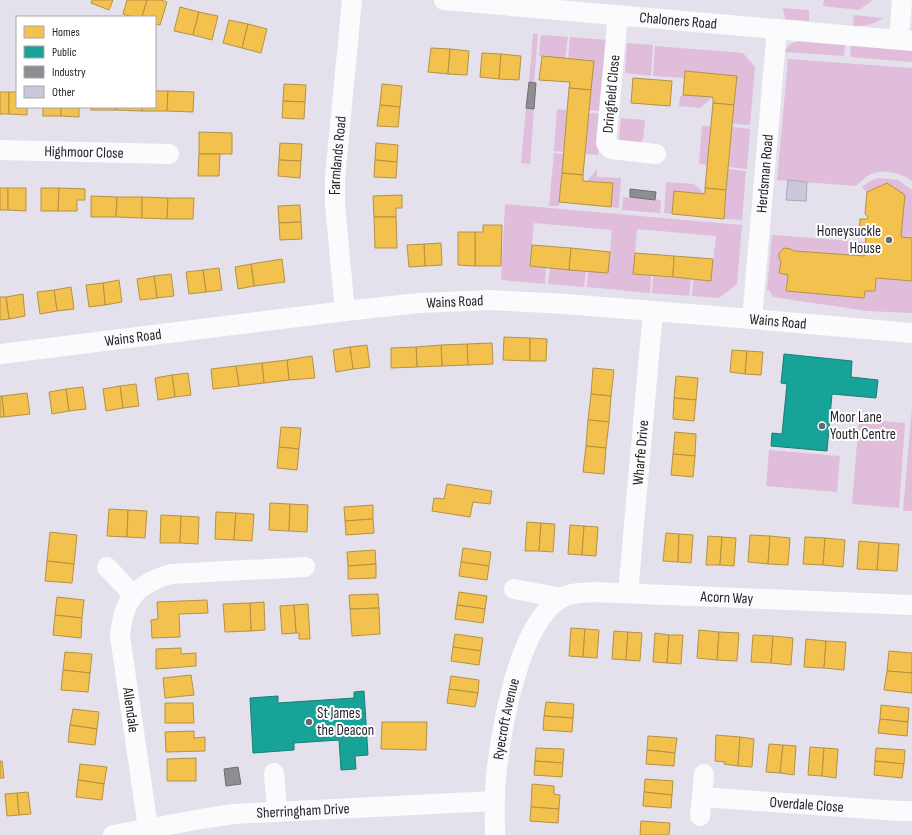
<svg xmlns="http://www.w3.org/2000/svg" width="912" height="835" viewBox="0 0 912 835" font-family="'Sofia Sans Condensed',sans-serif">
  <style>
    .green { fill: #e0bdda }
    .homes { fill: #f2c14e; stroke: #b49244 }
    .public { fill: #17a398; stroke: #1b7d77 }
    .industry { fill: #8d8d92; stroke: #6e6d73 }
    .building { fill: #c9c9db; stroke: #a9a8b1 }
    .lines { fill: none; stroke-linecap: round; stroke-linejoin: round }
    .minor { stroke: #fbfafc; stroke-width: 20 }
    .poi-dot { fill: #68666f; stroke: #fff; stroke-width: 1.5 }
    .labels { text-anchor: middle; stroke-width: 4; stroke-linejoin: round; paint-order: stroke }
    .street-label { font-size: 15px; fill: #25232b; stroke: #fff }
    .poi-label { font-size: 15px; fill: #25232b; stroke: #fff; text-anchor: start }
  </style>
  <rect width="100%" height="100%" fill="#e4e1ec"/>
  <g class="green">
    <polygon points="824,0 873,0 859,10 823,6"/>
    <polygon points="783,8 809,10 809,21 785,19"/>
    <path d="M854,15L883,18C874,25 864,26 853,26Z"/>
    <polygon points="533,34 538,34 534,83 529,82"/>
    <polygon points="541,35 568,37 565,59 539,56"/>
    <polygon points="570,37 608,40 602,111 589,110 593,61 568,59"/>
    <path d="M800,41L845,44L844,56L785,52C787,45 793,42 800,41Z"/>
    <polygon points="627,43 653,45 651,76 625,73"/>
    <polygon points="851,45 912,50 912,62 850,57"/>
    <polygon points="655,46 743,53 755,67 750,125 733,124 737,76 685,71 684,78 653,76"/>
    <path d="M788,59L912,68V181C901,172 881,168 869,175C864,178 860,182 856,186L777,180Z"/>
    <polygon points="683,95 713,97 700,108 679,106 680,97"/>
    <polygon points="526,108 534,109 530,164 521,163"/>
    <polygon points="557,109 567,110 564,152 554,151"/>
    <polygon points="589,113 602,114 598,155 585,154"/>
    <polygon points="621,118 645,120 643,140 637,146 619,140"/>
    <polygon points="702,126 711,126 707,165 699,164"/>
    <polygon points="732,127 750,129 747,169 729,167"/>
    <polygon points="554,153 564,154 559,206 549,206"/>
    <polygon points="597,169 597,177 621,178 619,208 611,207 613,184 587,181"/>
    <polygon points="728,169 746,171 742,220 724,219"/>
    <polygon points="879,178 898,180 912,190 912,238 901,237 887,183 867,192 862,187 870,181"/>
    <polygon points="666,182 694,184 705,194 674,191 672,214 664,213"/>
    <polygon points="623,197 661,200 660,213 622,210"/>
    <polygon points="505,204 742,225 737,284 719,298 692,296 693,279 711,281 716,236 637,229 633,274 651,276 650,293 587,287 588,271 608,273 612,230 534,223 530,266 546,267 545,284 501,280"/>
    <path d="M772,235L866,242L865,256L794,251L791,249L784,248C777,255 780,255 780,263C781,266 780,270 779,273L788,275L786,291L864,298L865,291H875L876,278L912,281V313L867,311L773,297L769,290H767Z"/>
    <polygon points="550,268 586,271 584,287 548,284"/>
    <polygon points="653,276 691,279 689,296 652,293"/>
    <polygon points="912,407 912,511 903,511"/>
    <polygon points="859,419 905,423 899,508 852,504"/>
    <polygon points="769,450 840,456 837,492 766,486"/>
  </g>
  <g class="homes">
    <polygon points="92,0 113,0 109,10 91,3"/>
    <polygon points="127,0 147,0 142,17 133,17 123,14"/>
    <polygon points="147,0 161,0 167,2 160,25 155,24 155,17 142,17"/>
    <polygon points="180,7 199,12 193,35 174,31"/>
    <polygon points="199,12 218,16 212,40 193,35"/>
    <polygon points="229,20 248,24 242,48 223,43"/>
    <polygon points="248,24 267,29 261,53 242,48"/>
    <polygon points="431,48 450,49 448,74 428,72"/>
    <polygon points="450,49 469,51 467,75 448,74"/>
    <polygon points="482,53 501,54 499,79 480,77"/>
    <polygon points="501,54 521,56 519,80 499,79"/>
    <polygon points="542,56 594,61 591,90 569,88 570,82 539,80"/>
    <polygon points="685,71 737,76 734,105 713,103 713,97 683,95"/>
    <polygon points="633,78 672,81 670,106 631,103"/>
    <polygon points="284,84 306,85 305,102 283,101"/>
    <polygon points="382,84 402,86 400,107 380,105"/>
    <polygon points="569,88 591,90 583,175 562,173"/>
    <polygon points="155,91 168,91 167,111 142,111 142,107 155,107"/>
    <polygon points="168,91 194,92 193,112 167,111"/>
    <rect x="0" y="92" width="9" height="22"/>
    <polygon points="9,92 17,92 17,107 27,107 27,115 9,114"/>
    <polygon points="283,101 305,102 304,119 282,118"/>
    <polygon points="713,103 734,105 726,190 705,188"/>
    <polygon points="380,105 400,107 398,127 377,126"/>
    <rect x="43" y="107" width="18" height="9"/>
    <polygon points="61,107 79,107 79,117 61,116"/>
    <rect x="91" y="107" width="25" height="3"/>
    <polygon points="116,107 142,107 142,111 116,110"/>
    <polygon points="199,132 232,133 232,154 199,154"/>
    <polygon points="280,143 302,144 301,161 279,160"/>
    <polygon points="376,143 398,145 397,162 375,160"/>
    <polygon points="199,154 220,154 219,176 198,176"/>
    <polygon points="279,160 301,161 300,178 278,176"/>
    <polygon points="375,160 397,162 396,178 374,177"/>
    <polygon points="562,173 583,175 583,181 613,183 611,207 559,202"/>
    <polygon points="887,183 905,195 901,237 912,238 912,281 876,278 875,291 865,291 864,298 786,291 788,275 779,273 781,261 779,258 779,253 784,248 791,249 794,251 865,256 866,231 859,230 860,219 867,219 868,217 865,214 867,192"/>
    <rect x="0" y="188" width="8" height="22"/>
    <polygon points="8,188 26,188 26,211 8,210"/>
    <polygon points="41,188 59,188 58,211 41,211"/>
    <polygon points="59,188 85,189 85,200 77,200 77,211 58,211"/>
    <polygon points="705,188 726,190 724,219 672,214 674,191 705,194"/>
    <polygon points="402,195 402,208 396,208 396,217 374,217 373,196"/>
    <polygon points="91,196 117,197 116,217 91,217"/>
    <polygon points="117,197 142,197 142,218 116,217"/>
    <polygon points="142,197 168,198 167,219 142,218"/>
    <polygon points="168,198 194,198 193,219 167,219"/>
    <polygon points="300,205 301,222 279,223 278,206"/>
    <polygon points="374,217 396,217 397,248 375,248"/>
    <polygon points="301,222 302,239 280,240 279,223"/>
    <polygon points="483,225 502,225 501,266 475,266 475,232 483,232"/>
    <polygon points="458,232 475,232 475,266 458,265"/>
    <polygon points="441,243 442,265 425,266 424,244"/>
    <polygon points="424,244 425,266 409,267 407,245"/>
    <polygon points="532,245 571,248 569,270 530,266"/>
    <polygon points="571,248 610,252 608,273 569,270"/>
    <polygon points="635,253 674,256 673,277 633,274"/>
    <polygon points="674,256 713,259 711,281 673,277"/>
    <polygon points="282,259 285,282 254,286 251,264"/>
    <polygon points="251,264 254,286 238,289 235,267"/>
    <polygon points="219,268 222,290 206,292 203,270"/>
    <polygon points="203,270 206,292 189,294 186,272"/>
    <polygon points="171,274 174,296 157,298 154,276"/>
    <polygon points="154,276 157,298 140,300 137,279"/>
    <polygon points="119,280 122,302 105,305 103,283"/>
    <polygon points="103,283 105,305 89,307 86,285"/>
    <polygon points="71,287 74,309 57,311 54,290"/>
    <polygon points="54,290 57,311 40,314 37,292"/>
    <polygon points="23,294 25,316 9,319 6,297"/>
    <polygon points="0,297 6,297 9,319 0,320"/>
    <polygon points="504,337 530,338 530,361 503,360"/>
    <polygon points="530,338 547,339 546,361 530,361"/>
    <polygon points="492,343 493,364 468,365 467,344"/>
    <polygon points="467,344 468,365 442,366 441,345"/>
    <polygon points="367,345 370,367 353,369 350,347"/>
    <polygon points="441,345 442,366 417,367 416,347"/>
    <polygon points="350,347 353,369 336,372 333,350"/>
    <polygon points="416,347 417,367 391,368 391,348"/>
    <polygon points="732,350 747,351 745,374 730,372"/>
    <polygon points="747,351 763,352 761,375 745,374"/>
    <polygon points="312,356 315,378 289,380 287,360"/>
    <polygon points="287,360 289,380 264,383 262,363"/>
    <polygon points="262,363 264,383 239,386 236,366"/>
    <polygon points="236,366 239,386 213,389 211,369"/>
    <polygon points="593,368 614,370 611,396 591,394"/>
    <polygon points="188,373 191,395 175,397 172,375"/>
    <polygon points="172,375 175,397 158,400 155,378"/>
    <polygon points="676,376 698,378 696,400 674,398"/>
    <polygon points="136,384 139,406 123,408 120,386"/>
    <polygon points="120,386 123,408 106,411 103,389"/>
    <polygon points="83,387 86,409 69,411 66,389"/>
    <polygon points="66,389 69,411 52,414 49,392"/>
    <polygon points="27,393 30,414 4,417 2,396"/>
    <polygon points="591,394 611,396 609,422 588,420"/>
    <polygon points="0,396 2,396 4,417 0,417"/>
    <polygon points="674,398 696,400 694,421 673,419"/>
    <polygon points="588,420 609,422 606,448 586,446"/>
    <polygon points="281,427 301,428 299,449 279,447"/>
    <polygon points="675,432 696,434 695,456 673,454"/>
    <polygon points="586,446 606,448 604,474 583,472"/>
    <polygon points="279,447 299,449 297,470 277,468"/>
    <polygon points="673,454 695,456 693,477 671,475"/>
    <polygon points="447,484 492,491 490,504 473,502 470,517 432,511 434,498 444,499"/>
    <polygon points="270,503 290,504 289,531 269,530"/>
    <polygon points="290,504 308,505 307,532 289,531"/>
    <polygon points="373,505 373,519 345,521 344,507"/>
    <polygon points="109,509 128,510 127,537 107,536"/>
    <polygon points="128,510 147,511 145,538 127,537"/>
    <polygon points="216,512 236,513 234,540 215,539"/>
    <polygon points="236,513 254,514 252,541 234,540"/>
    <polygon points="161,515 181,516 180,543 160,543"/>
    <polygon points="181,516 199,517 198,544 180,543"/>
    <polygon points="373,519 374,533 346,535 345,521"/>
    <polygon points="527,522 541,523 539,551 525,551"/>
    <polygon points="541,523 555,524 553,552 539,551"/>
    <polygon points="570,525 584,526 582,555 568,554"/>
    <polygon points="584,526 598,527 596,556 582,555"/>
    <polygon points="50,532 77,535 74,564 47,561"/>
    <polygon points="666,533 679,534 678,562 663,561"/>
    <polygon points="679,534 693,535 691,563 678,562"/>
    <polygon points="750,535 770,536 768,564 748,562"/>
    <polygon points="708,536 722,537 720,565 706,565"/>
    <polygon points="770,536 790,538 788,565 768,564"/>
    <polygon points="722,537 736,538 734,566 720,565"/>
    <polygon points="805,537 825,538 823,565 803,564"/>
    <polygon points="825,538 845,540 843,567 823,565"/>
    <polygon points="859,541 879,543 877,570 857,569"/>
    <polygon points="879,543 899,544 897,571 877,570"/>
    <polygon points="463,548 491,552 489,566 461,562"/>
    <polygon points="375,550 376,564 348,566 347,552"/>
    <polygon points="47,561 74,564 72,583 45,581"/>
    <polygon points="461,562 489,566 487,580 459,576"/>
    <polygon points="376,564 376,578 348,579 348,566"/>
    <polygon points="459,592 487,596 485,609 457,605"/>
    <polygon points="378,594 379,608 350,609 349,595"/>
    <polygon points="57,597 84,600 82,618 55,615"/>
    <polygon points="207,600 208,613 179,614 180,637 152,638 151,620 158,619 157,602"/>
    <polygon points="264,602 265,630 251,631 250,603"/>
    <polygon points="250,603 251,631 225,632 223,604"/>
    <polygon points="308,604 310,639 299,639 299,633 296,633 294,605"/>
    <polygon points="294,605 296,633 282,634 280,606"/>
    <polygon points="457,605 485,609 483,623 455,619"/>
    <polygon points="379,608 380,634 352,636 350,609"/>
    <polygon points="55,615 82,618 81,638 53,635"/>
    <polygon points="571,628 585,629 583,657 569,656"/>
    <polygon points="585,629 599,630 597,658 583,657"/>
    <polygon points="699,630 719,632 717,660 697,658"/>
    <polygon points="614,631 628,632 626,660 612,659"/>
    <polygon points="628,632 642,633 640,661 626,660"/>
    <polygon points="719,632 739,633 737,661 717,660"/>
    <polygon points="655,633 669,635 667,663 653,662"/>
    <polygon points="455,634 483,638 481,651 453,647"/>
    <polygon points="669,635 683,635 681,664 667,663"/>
    <polygon points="753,635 773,636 771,663 751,662"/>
    <polygon points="773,636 793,638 791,665 771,663"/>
    <polygon points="806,639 826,641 824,668 804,667"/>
    <polygon points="826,641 846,642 844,670 824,668"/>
    <polygon points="453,647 481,651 479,665 451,661"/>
    <polygon points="181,648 181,654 196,653 196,666 156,669 156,649"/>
    <polygon points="889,651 912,653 912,673 887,671"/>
    <polygon points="65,652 92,654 90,673 63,670"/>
    <polygon points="63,670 90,673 88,692 61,690"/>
    <polygon points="887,671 912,673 912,693 884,690"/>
    <polygon points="191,675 194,695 165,698 163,678"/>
    <polygon points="451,676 479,680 478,693 449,689"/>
    <polygon points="449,689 478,693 475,707 447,703"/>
    <polygon points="546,702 574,704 573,718 544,716"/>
    <polygon points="165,703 193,703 194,723 165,723"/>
    <polygon points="881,705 909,708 908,722 880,719"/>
    <polygon points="73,709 99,712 97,729 70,725"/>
    <polygon points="544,716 573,718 572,732 543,730"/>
    <polygon points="880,719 908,722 907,736 878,733"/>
    <polygon points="382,722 427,722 426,750 381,749"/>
    <polygon points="70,725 97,729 95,745 68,742"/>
    <polygon points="194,731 194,738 205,737 205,751 166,752 165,732"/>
    <polygon points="716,735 740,737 738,766 724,764 725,762 715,761"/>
    <polygon points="648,736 677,738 675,753 647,750"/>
    <polygon points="740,737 754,739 752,767 738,766"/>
    <polygon points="769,744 783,745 780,773 766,772"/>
    <polygon points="783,745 796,746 794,775 780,773"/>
    <polygon points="810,747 824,748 822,776 808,775"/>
    <polygon points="536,748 564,749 563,763 535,761"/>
    <polygon points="824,748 838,749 836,778 822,776"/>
    <polygon points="876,748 905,750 904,764 875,761"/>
    <polygon points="647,750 675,753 674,766 646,764"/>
    <polygon points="196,758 196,781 167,781 167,759"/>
    <polygon points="0,761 2,761 4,778 0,778"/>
    <polygon points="535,761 563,763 562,777 534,775"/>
    <polygon points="875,761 904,764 902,778 874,775"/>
    <polygon points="80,764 107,767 104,784 78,780"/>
    <polygon points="645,779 673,781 672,795 644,792"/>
    <polygon points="78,780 104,784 102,800 76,797"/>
    <polygon points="532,784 554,786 554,794 560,795 559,809 531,807"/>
    <polygon points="28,792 31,814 19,815 17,793"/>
    <polygon points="644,792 672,795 671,808 643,806"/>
    <polygon points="17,793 19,815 7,816 5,794"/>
    <polygon points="531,807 559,809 558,823 530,821"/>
    <polygon points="641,821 670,823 669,835 640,835"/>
  </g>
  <g class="public">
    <polygon points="784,354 852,361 851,377 878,380 876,398 832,394 827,451 771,446 772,433 782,434 787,384 781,383"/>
    <polygon points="364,691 368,755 355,756 356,769 341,770 339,740 294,743 294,750 253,753 250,698 278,696 278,703 354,698 354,692"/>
  </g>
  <g class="industry">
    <polygon points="529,82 536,83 534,109 526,108"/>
    <polygon points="630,189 656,192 655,200 630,197"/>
    <polygon points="238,767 241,784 226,786 224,769"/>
  </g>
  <polygon class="building" points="788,180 807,182 806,201 786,200"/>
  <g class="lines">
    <g class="minor">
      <path id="s1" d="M444,0L912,41"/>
      <polyline points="618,15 606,143 611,149 656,154"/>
      <polyline points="899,39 902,0"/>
      <path id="s2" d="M0,150L169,154"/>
      <path id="s3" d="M345,311L335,205V178L352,0"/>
      <path id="s4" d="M752,319L777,29"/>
      <path id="s5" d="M0,354L345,311L419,303L491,300L566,304L752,319L912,333"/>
      <polyline points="107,567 133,595"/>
      <polyline points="514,589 562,598"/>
      <path id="s6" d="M628,593L653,311"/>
      <polyline points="274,773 277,812"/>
      <path id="s7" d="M702,797L898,811H912"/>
      <polyline points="700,816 704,774"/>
      <path d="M148,828L120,636C123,600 136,584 171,574L305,567"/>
      <path id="s8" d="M113,835L201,819L233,814L494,801"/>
      <path id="s9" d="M495,835C495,816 494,796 496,777C501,730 518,624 561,598C571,592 584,593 594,592L912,605"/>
    </g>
  </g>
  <g class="poi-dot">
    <circle cx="889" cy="240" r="4"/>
    <circle cx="822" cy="426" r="4"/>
    <circle cx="309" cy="722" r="4"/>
  </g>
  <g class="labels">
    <g class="street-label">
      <text dy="5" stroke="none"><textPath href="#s1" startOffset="235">Chaloners Road</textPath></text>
      <text transform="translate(611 94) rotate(-85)" y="5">Dringfield Close</text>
      <text dy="5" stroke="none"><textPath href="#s2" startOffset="84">Highmoor Close</textPath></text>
      <text dy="5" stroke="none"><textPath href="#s3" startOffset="156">Farmlands Road</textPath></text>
      <text dy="5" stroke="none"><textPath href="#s4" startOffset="146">Herdsman Road</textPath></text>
      <text dy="5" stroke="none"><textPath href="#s5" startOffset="458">Wains Road</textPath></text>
      <text dy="5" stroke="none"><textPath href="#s5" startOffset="782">Wains Road</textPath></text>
      <text dy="5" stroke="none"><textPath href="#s5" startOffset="134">Wains Road</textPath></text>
      <text dy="5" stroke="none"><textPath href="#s6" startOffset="141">Wharfe Drive</textPath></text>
      <text dy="5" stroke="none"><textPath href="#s9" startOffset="420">Acorn Way</textPath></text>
      <text transform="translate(131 710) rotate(82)" y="5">Allendale</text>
      <text dy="5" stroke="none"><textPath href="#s9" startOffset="117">Ryecroft Avenue</textPath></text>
      <text dy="5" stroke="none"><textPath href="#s7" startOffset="105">Overdale Close</textPath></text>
      <text dy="5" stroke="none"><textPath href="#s8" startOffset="192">Sherringham Drive</textPath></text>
    </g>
    <g class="poi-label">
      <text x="881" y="236" text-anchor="end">Honeysuckle<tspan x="881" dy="17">House</tspan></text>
      <text x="830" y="422">Moor Lane<tspan x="830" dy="17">Youth Centre</tspan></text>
      <text x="317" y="718">St James<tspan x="317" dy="17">the Deacon</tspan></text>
    </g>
  </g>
  <rect x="16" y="16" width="140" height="92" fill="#ffffff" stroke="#a8a7aa"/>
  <rect x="24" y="26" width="20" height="12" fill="#f2c14e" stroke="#a8a7aa"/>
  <text x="52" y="36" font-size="12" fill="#25232b">Homes</text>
  <rect x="24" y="46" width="20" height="12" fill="#17a398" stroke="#a8a7aa"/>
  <text x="52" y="56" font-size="12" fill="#25232b">Public</text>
  <rect x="24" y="66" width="20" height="12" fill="#8d8d92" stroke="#a8a7aa"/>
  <text x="52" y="76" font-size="12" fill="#25232b">Industry</text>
  <rect x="24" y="86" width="20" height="12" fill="#c9c9db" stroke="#a8a7aa"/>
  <text x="52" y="96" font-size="12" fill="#25232b">Other</text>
</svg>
